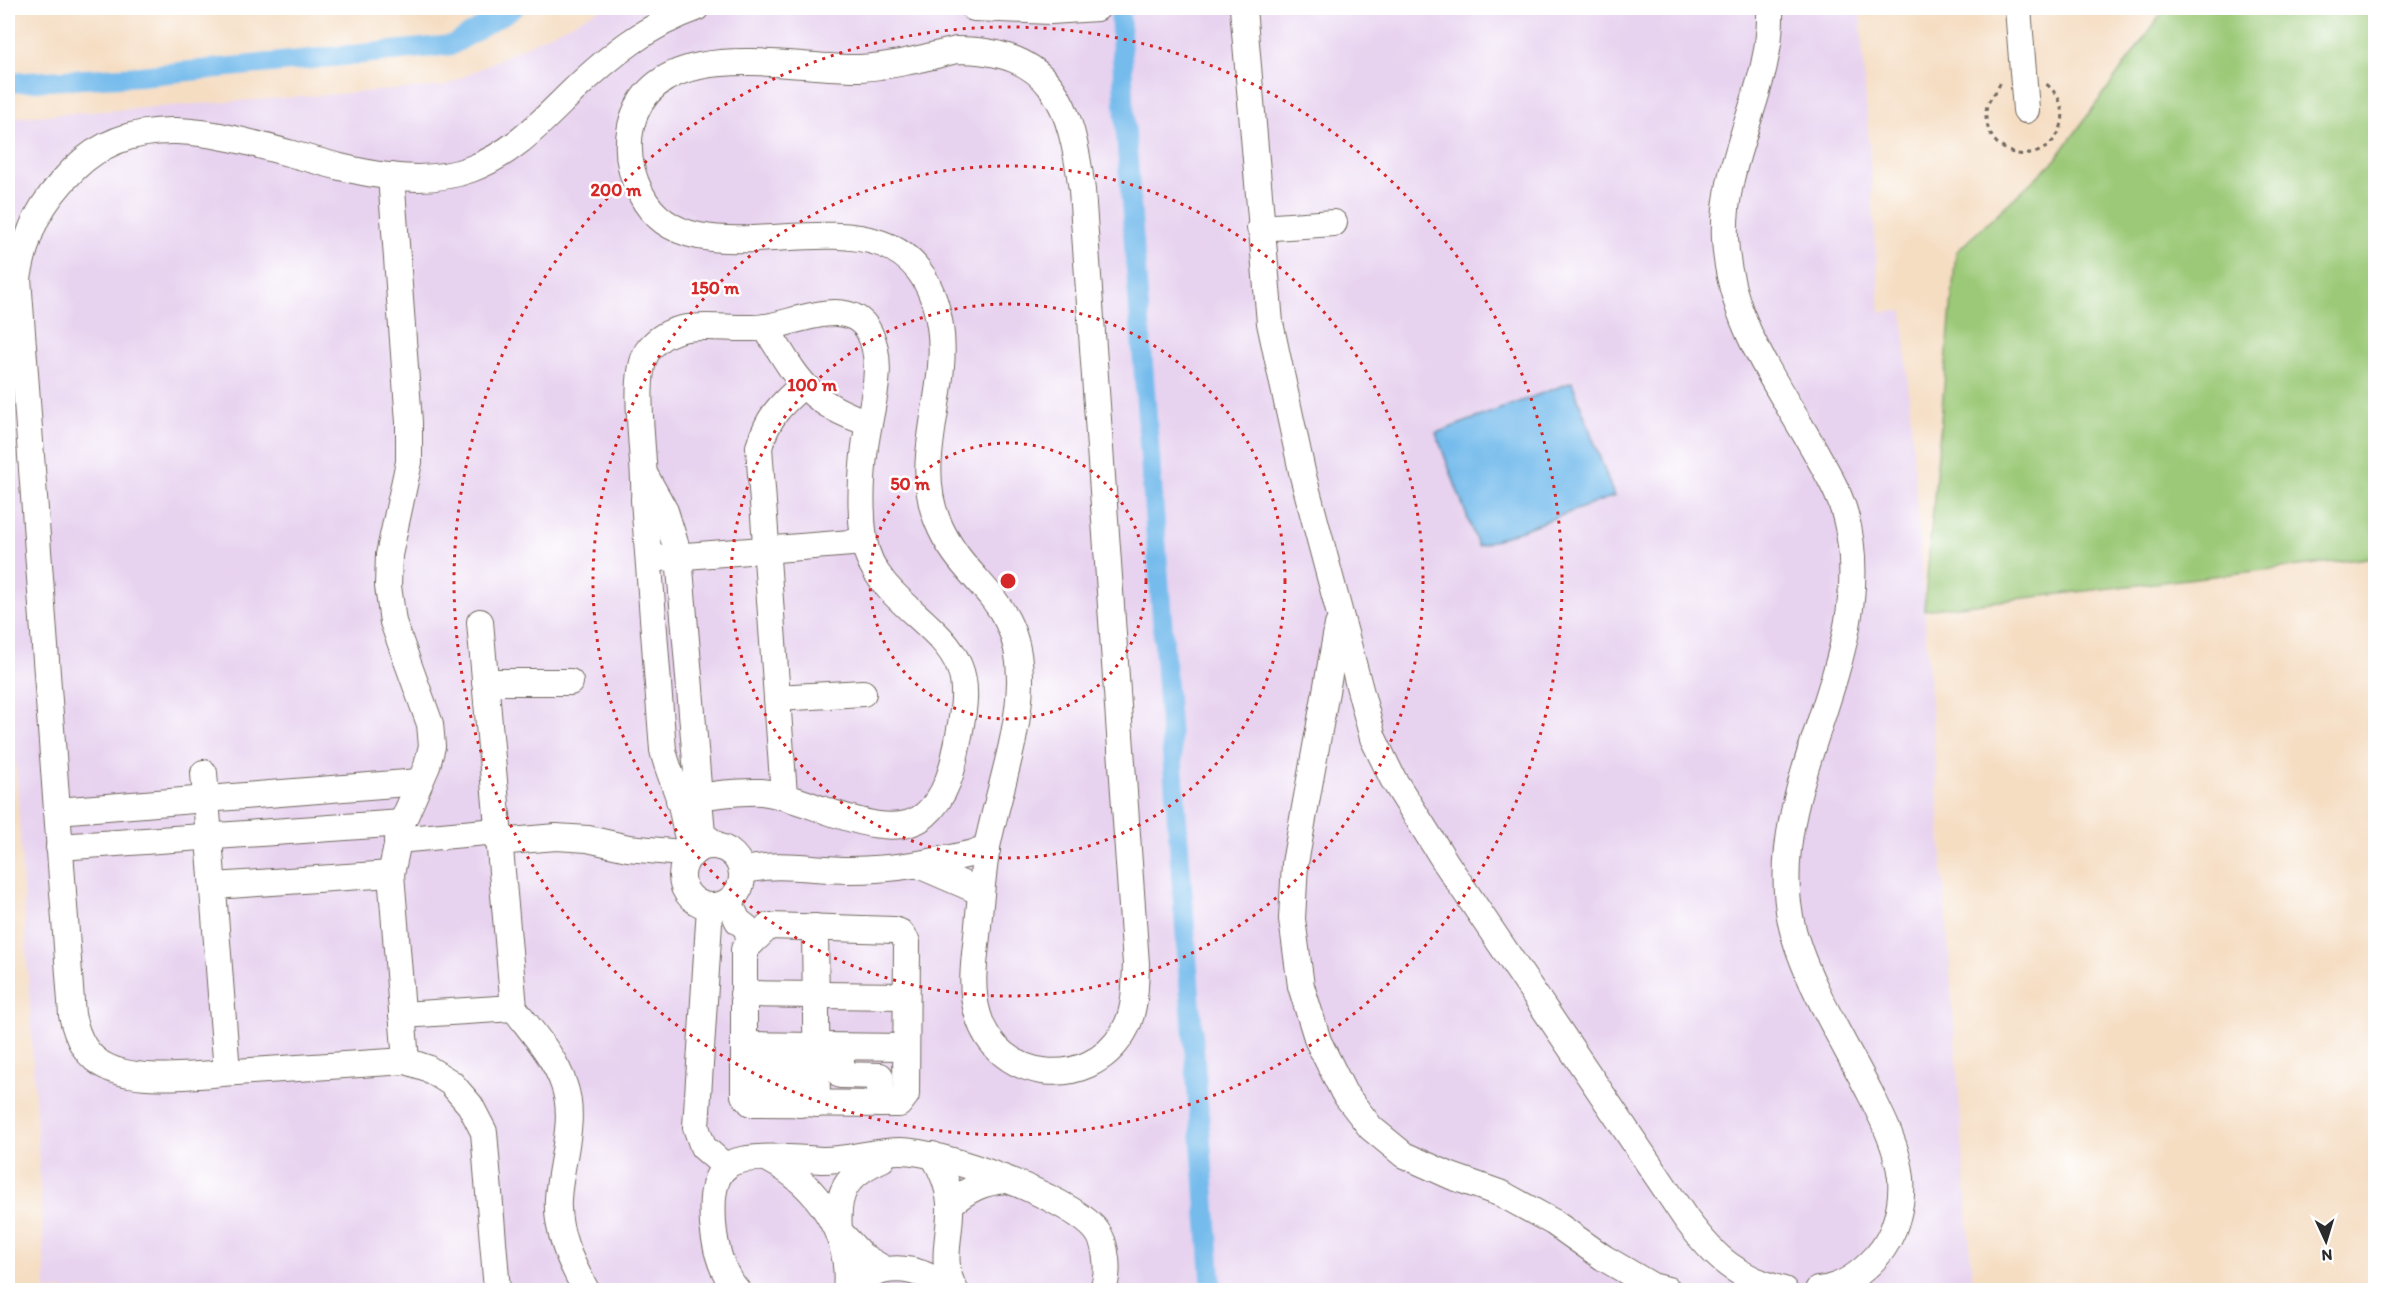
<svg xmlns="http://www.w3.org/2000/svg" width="2383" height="1298" viewBox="0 0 2383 1298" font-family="Itim,sans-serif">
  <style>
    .built { fill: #e7d2ef }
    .green { fill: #9bc977; stroke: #637a51; stroke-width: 1.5 }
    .water { fill: #75bbec; stroke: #50738c; stroke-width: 1.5 }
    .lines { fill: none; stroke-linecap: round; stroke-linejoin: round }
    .canal { stroke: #75bbec; stroke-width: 20 }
    .minor-casing { stroke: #726960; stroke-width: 28 }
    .path { stroke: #726960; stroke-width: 3; stroke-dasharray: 4.5 4.5; stroke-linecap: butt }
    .minor { stroke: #fff; stroke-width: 26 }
    .ring { fill: none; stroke: #d62828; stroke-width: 3; stroke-dasharray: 3 6 }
    .centre { fill: #d62828; stroke: #fff; stroke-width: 3 }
    .ring-label { font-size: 18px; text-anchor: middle; font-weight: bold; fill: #d62828; stroke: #fff; stroke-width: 5; stroke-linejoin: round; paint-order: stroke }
  </style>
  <rect width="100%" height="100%" fill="#fff"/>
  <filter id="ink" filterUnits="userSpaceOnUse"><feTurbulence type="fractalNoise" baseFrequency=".0167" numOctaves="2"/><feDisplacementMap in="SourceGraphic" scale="12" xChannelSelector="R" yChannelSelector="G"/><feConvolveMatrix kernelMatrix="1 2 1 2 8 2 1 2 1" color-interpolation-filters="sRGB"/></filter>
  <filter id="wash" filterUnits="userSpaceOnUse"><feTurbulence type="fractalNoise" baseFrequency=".008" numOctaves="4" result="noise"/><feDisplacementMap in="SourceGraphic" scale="24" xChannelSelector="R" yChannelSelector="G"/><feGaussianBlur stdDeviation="1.35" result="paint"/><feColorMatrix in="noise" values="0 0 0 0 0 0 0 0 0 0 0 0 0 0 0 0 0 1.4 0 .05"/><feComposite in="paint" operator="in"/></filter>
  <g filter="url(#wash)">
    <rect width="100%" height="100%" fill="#f5ddc2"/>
    <polygon class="built" points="603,8 1860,8 1880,312 1903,311 1973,1290 46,1290 8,624 8,118 445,86"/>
    <polygon class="green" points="2166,8 2375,8 2375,557 1924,610 1956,252 2056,159"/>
    <polygon class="water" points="1572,382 1614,496 1478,546 1436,433"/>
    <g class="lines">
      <g class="canal">
        <polyline points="1120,8 1125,122 1212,1290"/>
        <polyline points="8,83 140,76 452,45 514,8"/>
      </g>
    </g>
  </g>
  <g filter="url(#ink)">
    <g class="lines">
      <g class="minor-casing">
        <g id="minor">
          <polyline points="974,8 1051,11 1097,8"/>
          <path d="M1243,8L1270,323L1303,476L1373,738L1393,779L1446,863L1686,1219C1715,1258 1737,1278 1784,1290"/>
          <path d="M1770,8C1773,88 1721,158 1725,239C1729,320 1775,381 1814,449C1826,471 1840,493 1846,518C1881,657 1762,784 1791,922C1803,977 1844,1042 1870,1093C1883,1119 1898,1149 1901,1178C1903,1205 1895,1236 1877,1256C1861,1274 1842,1288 1818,1290"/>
          <polyline points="2018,8 2026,110"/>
          <path d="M956,50C1054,50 1071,105 1082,190L1136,964C1135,987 1136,1012 1123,1033C1088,1092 997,1082 978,1015C970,989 974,962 977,936C980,906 982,876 987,847C998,793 1019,737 1020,682C1021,595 963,586 937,520C912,458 950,390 940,326C913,150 697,307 641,194C630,173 626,149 631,126C654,32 792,70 860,68C894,66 924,58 956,50Z"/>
          <polyline points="391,176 409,422 409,462 389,555 388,586 393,622 430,724 432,746 427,766 402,823 391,874 406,1061"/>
          <polyline points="1260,228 1334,223"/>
          <path d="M765,327C798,379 807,403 869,423"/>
          <polyline points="646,477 665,511 679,556 702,834 719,847"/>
          <polyline points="661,558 864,542"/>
          <path d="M480,622L514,1008C531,1031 555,1057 564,1085C577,1121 560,1162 558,1199C556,1232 571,1263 586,1290"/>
          <polyline points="1338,625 1295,863 1292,919 1301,986 1318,1041 1344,1093 1371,1128 1404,1155 1451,1176 1502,1194 1553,1222 1604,1258 1652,1286 1668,1290"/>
          <polyline points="485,682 570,682"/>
          <polyline points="777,698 863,693"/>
          <polyline points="204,773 227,1072"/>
          <path d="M784,795L759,447C768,417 780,405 803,385"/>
          <path d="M679,800C706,796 734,791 761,792C805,795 886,848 925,815C947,796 953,768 958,741C962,718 969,689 959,666C941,621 873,597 864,541C860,510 861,478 865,447C869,412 887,366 869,332C850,295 795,323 766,327C726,333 678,313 649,349C629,374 647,465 644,500L663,750C667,768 675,784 680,801C685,819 685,835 693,853"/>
          <polyline points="57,811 419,782"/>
          <polyline points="397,840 497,831"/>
          <polyline points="498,842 556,837 588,839 628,848 692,854"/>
          <circle cx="712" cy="876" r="30"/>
          <polyline points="59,847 402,823"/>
          <polyline points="921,866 981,892"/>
          <path d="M742,871C778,861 813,870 849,870C897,870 940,861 987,850"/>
          <polyline points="214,886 391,874"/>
          <polyline points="729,902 738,921 747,928 750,944"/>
          <polyline points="710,907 696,1127 703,1147 726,1167"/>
          <polygon points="769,926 894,930 900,932 907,942 906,1095 899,1104 755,1103 751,1103 744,1095 744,950"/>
          <polyline points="815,927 817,1104"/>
          <polyline points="743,994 906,996"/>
          <polyline points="402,1015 514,1008"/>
          <polyline points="744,1045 906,1047"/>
          <polyline points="841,1047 841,1075 880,1076 880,1104"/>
          <polyline points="760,1048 761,1082 768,1092 778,1088 781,1064 786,1060 795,1062 798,1067 799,1104"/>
          <path d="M933,1155C942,1170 949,1185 950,1203C952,1233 938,1262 955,1290"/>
          <path d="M882,1159C845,1175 836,1193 839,1231L862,1256L884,1269"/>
          <path d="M770,1160C817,1185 852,1235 846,1290"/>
          <path d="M950,1204C969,1189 982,1182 1006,1180"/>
          <path d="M869,1276C895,1263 927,1270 948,1290"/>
          <path d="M497,1290L484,1132L470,1105L451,1083L427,1068L406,1061C349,1065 293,1068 237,1072C201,1074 143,1083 109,1068C86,1058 77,1038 72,1015L18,278C27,230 39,204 74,169C180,64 348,215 471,169C514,153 541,122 574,90C611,55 648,25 696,8"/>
          <path d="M737,1290C721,1272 715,1248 713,1224C712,1206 711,1181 725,1167C741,1152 801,1159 823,1160C849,1160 874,1151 900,1151C942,1151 1069,1197 1096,1230C1107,1243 1110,1276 1102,1290"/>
        </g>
      </g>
      <g class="path">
        <polyline points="2042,8 2042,16"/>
        <path d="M2000,83C1997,93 1987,99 1986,111C1985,122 1989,134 1996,142C2035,181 2092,120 2045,83"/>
      </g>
      <use href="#minor" class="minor"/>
    </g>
  </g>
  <g class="ring">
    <circle cx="1008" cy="581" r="138"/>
    <circle cx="1008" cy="581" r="277"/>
    <circle cx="1008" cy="581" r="415"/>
    <circle cx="1008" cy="581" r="554"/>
  </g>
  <circle cx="1008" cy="581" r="9" class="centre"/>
  <g class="ring-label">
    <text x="616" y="196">200 m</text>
    <text x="715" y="294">150 m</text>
    <text x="812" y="391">100 m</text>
    <text x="910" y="490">50 m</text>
  </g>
  <rect width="2383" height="1298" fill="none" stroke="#fff" stroke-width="30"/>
  <g transform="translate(2326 1241) rotate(176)" stroke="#ffffff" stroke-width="4.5" paint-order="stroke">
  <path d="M0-4.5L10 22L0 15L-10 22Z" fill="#2b2b2b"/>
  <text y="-9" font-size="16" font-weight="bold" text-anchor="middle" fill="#2b2b2b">N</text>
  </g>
</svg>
